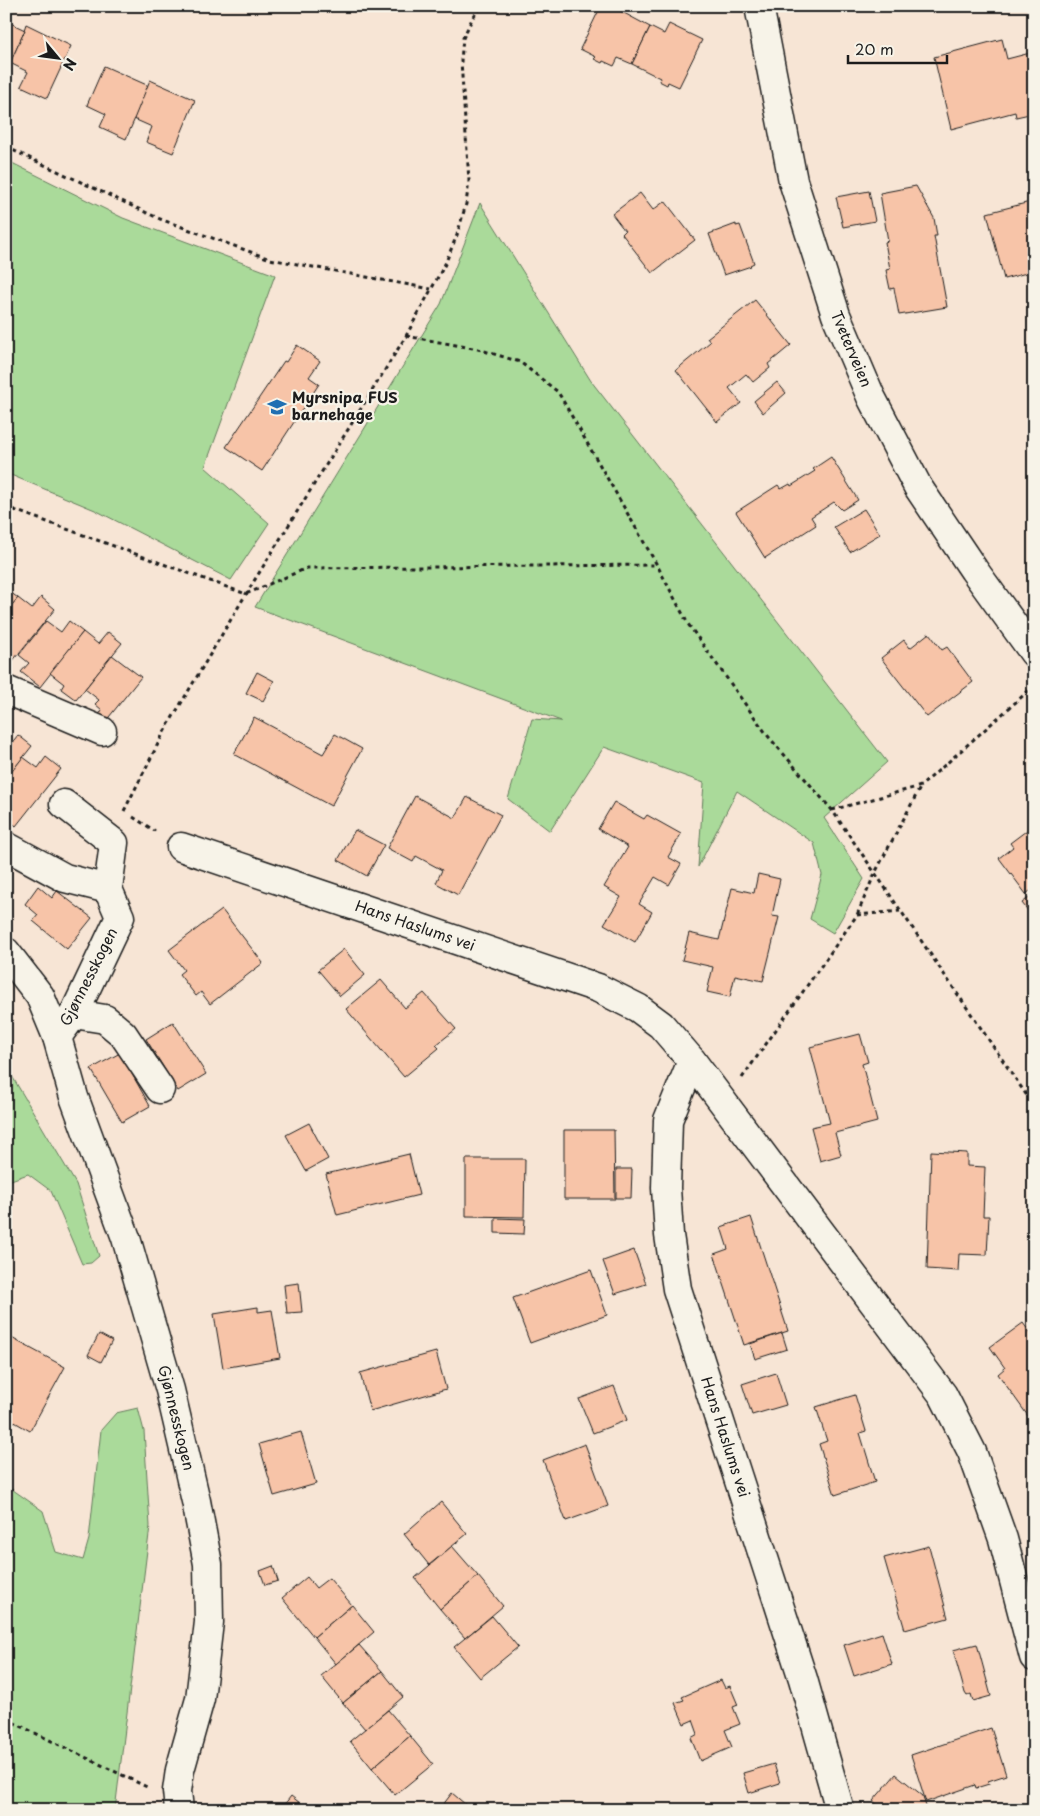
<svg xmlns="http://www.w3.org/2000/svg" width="1040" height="1816" viewBox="0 0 1040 1816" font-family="'Playpen Sans',sans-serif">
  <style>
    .green { fill: #aada9a; stroke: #637b5b }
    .building { fill: #f7c4a8; stroke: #1c1c1c }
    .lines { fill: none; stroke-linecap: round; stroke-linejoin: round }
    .minor-casing { stroke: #1c1c1c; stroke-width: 31 }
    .path { stroke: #1c1c1c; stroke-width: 3; stroke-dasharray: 4 4; stroke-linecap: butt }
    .minor { stroke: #f7f3e8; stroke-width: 28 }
    .labels { text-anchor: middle; stroke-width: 4.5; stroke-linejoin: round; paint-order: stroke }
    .street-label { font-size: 15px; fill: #1c1c1c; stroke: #f7f3e8 }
    .poi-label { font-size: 15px; font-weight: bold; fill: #1c1c1c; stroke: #f7f3e8; text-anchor: start }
  </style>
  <rect width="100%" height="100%" fill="#f7e5d5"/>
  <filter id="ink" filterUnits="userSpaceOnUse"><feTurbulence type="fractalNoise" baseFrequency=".02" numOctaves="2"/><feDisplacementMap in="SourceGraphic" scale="10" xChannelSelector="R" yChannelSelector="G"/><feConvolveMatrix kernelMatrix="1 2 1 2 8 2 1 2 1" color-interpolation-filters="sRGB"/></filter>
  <g filter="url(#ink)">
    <g class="green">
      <polygon points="6,160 123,218 275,275 205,467 269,523 231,580 95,510 6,473"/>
      <polygon points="480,203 591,381 887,762 824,818 864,879 833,933 810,919 822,875 814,843 737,791 698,867 704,783 604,747 550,831 508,799 532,719 561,721 255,607 441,304"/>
      <polygon points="6,1066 76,1184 99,1256 91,1263 82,1264 51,1191 28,1174 11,1180 6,1187"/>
      <polygon points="138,1408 144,1431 150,1526 115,1810 6,1810 6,1485 43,1511 56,1552 83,1560 89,1539 101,1430 116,1413"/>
    </g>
    <g class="building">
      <polygon points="601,6 611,6 650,27 632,64 618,58 614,66 603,61 602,63 594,59 596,57 580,49"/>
      <polygon points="6,21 25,30 6,72"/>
      <polygon points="26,24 71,46 47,98 21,86 28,72 10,63 25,30 24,30"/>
      <polygon points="669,24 702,40 679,87 668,82 667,85 659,81 660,78 632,64 650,27 664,34"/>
      <polygon points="1002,39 1007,59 1034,52 1034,113 1016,117 1015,112 951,129 934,57"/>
      <polygon points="104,66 149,86 126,139 100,127 106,114 87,105"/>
      <polygon points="150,80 195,100 173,153 146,142 152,127 134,119"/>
      <polygon points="916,186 934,218 937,236 934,236 947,307 899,315 894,288 890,289 886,270 890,269 885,242 888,241 880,193"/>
      <polygon points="869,191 875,221 843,227 836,197"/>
      <polygon points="640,193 653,210 665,201 695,240 652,273 622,234 625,231 612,214"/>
      <polygon points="1034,201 1034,271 1004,279 987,213"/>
      <polygon points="736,224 736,226 740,225 754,263 750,265 751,266 724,275 709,234"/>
      <polygon points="755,300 791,345 768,364 770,368 753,382 746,374 729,388 741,403 717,422 676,370 710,342 707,338"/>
      <polygon points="297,345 320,361 309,377 319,384 262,471 226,447 284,361 286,362"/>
      <polygon points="777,382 786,393 763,413 754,401"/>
      <polygon points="831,457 858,500 842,510 834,502 811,517 816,525 765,558 736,512 778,485 781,489 790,484 791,486 815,471 813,469"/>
      <polygon points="864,509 880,534 850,552 834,527"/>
      <polygon points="6,589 18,598 6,612"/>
      <polygon points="41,597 55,609 6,669 6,612 18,598 32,609"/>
      <polygon points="46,621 61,632 69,621 83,632 40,687 21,672 29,663 19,655"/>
      <polygon points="83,632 98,644 108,632 122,643 76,700 61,689 64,684 50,673"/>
      <polygon points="929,633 942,650 947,647 973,682 927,717 881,658 904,640 910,648"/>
      <polygon points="112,655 141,677 105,722 98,716 102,710 95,704 99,700 85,689"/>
      <polygon points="257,672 274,681 263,701 246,693"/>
      <polygon points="254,717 323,754 335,734 362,749 331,806 234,754"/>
      <polygon points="18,735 32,746 6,779 6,743 10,745"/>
      <polygon points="23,757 38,768 46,757 61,769 16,826 6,818 6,779"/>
      <polygon points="415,796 455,818 467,797 501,815 458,895 436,883 442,870 416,856 413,862 387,848"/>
      <polygon points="614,802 644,819 647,815 681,834 668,857 681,864 669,885 655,877 639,904 652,912 635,942 604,924 621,897 604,887 628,847 598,829"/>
      <polygon points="1034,825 1034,888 1026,894 999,858 1013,847 1010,843"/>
      <polygon points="355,830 384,845 367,876 338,860"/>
      <polygon points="758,874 780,879 772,916 779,917 763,981 735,975 730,997 707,992 713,967 682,960 689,933 719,940 732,888 754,893"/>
      <polygon points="38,886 52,898 57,891 92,918 67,949 33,921 38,915 25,904"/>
      <polygon points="1034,894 1034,916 1033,917 1022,903"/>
      <polygon points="222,910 263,963 210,1004 201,992 196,996 179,974 184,970 169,950"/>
      <polygon points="344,949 365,975 340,996 318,970"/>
      <polygon points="381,980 405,1008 424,993 456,1029 436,1045 439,1048 404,1077 346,1009"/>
      <polygon points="173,1022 206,1074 178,1091 146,1039"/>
      <polygon points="860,1034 868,1062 862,1064 877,1122 835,1133 841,1155 820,1161 811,1127 830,1123 810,1047"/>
      <polygon points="120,1053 150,1106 122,1122 91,1069"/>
      <polygon points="309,1123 328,1159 306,1171 286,1135"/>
      <polygon points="564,1130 614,1130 615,1199 564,1199"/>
      <polygon points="931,1151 967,1153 967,1166 985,1167 983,1216 989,1216 987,1255 959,1254 958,1271 927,1269"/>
      <polygon points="409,1154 419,1195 337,1215 326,1174"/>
      <polygon points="466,1159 525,1159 524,1217 466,1216"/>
      <polygon points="616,1169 632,1169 631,1198 616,1198"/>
      <polygon points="751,1217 788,1331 744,1345 714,1254 728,1249 721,1227"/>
      <polygon points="495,1218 525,1219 524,1234 495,1233"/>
      <polygon points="634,1250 646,1284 615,1294 603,1261"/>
      <polygon points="591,1270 607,1315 530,1343 513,1298"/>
      <polygon points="299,1283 302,1312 287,1313 284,1285"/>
      <polygon points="258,1307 258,1312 272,1310 280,1358 223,1368 214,1314"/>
      <polygon points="1023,1323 1034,1338 1033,1423 998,1374 1005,1368 990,1347"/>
      <polygon points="782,1333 787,1349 755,1359 750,1344"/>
      <polygon points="99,1334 112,1341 101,1362 88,1355"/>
      <polygon points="6,1335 65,1367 30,1431 6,1417"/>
      <polygon points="436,1352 446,1389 370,1411 360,1373"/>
      <polygon points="776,1373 786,1405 752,1415 742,1384"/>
      <polygon points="614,1386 627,1420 593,1433 579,1399"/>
      <polygon points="855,1395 866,1431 860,1433 875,1482 835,1495 819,1444 827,1441 816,1407"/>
      <polygon points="301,1432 316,1484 274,1496 259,1444"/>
      <polygon points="585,1444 608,1506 566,1521 543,1460"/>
      <polygon points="441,1502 467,1534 429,1565 404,1534"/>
      <polygon points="452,1546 478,1576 440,1609 415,1578"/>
      <polygon points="929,1546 948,1618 905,1630 884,1558"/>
      <polygon points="273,1566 278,1581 265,1585 260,1571"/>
      <polygon points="478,1576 503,1606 465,1638 440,1609"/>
      <polygon points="307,1577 316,1588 329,1578 352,1605 314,1637 282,1598"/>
      <polygon points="352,1605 374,1632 336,1664 314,1637"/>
      <polygon points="492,1616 518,1647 480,1678 454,1647"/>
      <polygon points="882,1633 892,1664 854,1676 844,1645"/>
      <polygon points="977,1644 991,1696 973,1701 971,1694 967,1696 965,1693 953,1650"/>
      <polygon points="359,1645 382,1671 343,1703 321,1676"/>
      <polygon points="382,1671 403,1697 365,1729 343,1703"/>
      <polygon points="721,1680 725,1688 730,1686 738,1705 733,1707 740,1724 725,1730 732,1747 700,1761 691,1738 698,1734 693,1720 684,1724 675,1703 684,1700 682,1697"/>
      <polygon points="388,1710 410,1736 372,1768 350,1741"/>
      <polygon points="991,1728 1006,1775 988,1781 989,1784 976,1788 975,1785 926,1802 911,1755"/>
      <polygon points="410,1736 433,1764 395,1795 372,1768"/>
      <polygon points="774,1764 780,1783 749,1793 743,1773"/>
      <polygon points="896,1774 923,1796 927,1810 884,1810 873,1801"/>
      <polygon points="452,1793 472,1810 439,1810"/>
      <polygon points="291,1796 309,1810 280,1810"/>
    </g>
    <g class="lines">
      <g class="minor-casing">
        <g id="minor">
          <polyline points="759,6 793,181 836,315 871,397 918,487 974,570 1034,653"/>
          <polyline points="6,690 102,731"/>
          <polyline points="6,846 65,878 108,889"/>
          <polyline points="181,847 598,988 638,1008 661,1025 692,1061 943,1395 972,1452 1003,1539 1034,1657"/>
          <polyline points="6,952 40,996 57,1037 74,1097 126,1238 170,1390 196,1501 208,1564 209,1622 200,1699 180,1770 177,1791 179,1810"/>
          <polyline points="74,1014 105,1019 123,1034 160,1089"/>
          <polyline points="57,1037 74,1014 120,917 108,889 114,843 64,804"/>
          <polyline points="692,1061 668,1120 666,1188 669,1235 677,1289 803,1679 840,1810"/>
        </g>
      </g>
      <g class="path">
        <polyline points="6,147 160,219 270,259 431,289"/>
        <polyline points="406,336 478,349 520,362 558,392 657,565 688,624 768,736 832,810 1034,1106"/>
        <polyline points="6,507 246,594 307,568 657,565"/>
        <polyline points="832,810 921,786 1034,686"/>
        <polyline points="124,811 164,732 246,594 406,336 445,264 457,235 466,204 469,181 461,61 463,38 473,17 482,6"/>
        <polyline points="133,817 155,831"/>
        <polyline points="857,915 900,911"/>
        <polyline points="742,1078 857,915 875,873 921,786"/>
        <polyline points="6,1719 147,1787"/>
      </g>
      <use href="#minor" class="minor"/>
    </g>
  </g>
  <defs>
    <g id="school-bare" transform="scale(1.5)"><path d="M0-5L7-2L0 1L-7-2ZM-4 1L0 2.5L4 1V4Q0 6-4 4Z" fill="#1f6fb2" stroke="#f7f3e8" stroke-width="2.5" paint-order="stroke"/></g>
  </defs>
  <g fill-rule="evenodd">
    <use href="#school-bare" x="277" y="407"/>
  </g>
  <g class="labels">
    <g class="street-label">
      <text transform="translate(851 349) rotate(67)" y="5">Tveterveien</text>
      <text transform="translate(415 926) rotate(19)" y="5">Hans Haslums vei</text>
      <text transform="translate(89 977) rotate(-63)" y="5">Gjønnesskogen</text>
      <text transform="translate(176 1418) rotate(76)" y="5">Gjønnesskogen</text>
      <text transform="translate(725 1437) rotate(72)" y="5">Hans Haslums vei</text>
    </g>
    <g class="poi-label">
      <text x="292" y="403">Myrsnipa FUS<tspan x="292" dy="17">barnehage</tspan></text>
    </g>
  </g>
  <rect width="1040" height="1816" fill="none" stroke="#f7f3e8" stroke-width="25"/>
  <rect x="12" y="12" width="1015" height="1791" fill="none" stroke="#1c1c1c" stroke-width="2" filter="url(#ink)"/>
  <g transform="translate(58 58) rotate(119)" stroke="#f7f3e8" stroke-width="4" paint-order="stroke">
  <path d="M0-4L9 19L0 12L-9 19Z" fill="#1c1c1c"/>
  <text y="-8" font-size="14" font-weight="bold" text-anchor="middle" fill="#1c1c1c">N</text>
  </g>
  <path d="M848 55v8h99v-8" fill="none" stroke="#1c1c1c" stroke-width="2.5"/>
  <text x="855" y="55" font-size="15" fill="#1c1c1c" stroke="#f7f3e8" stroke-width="4" paint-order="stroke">20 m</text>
</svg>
